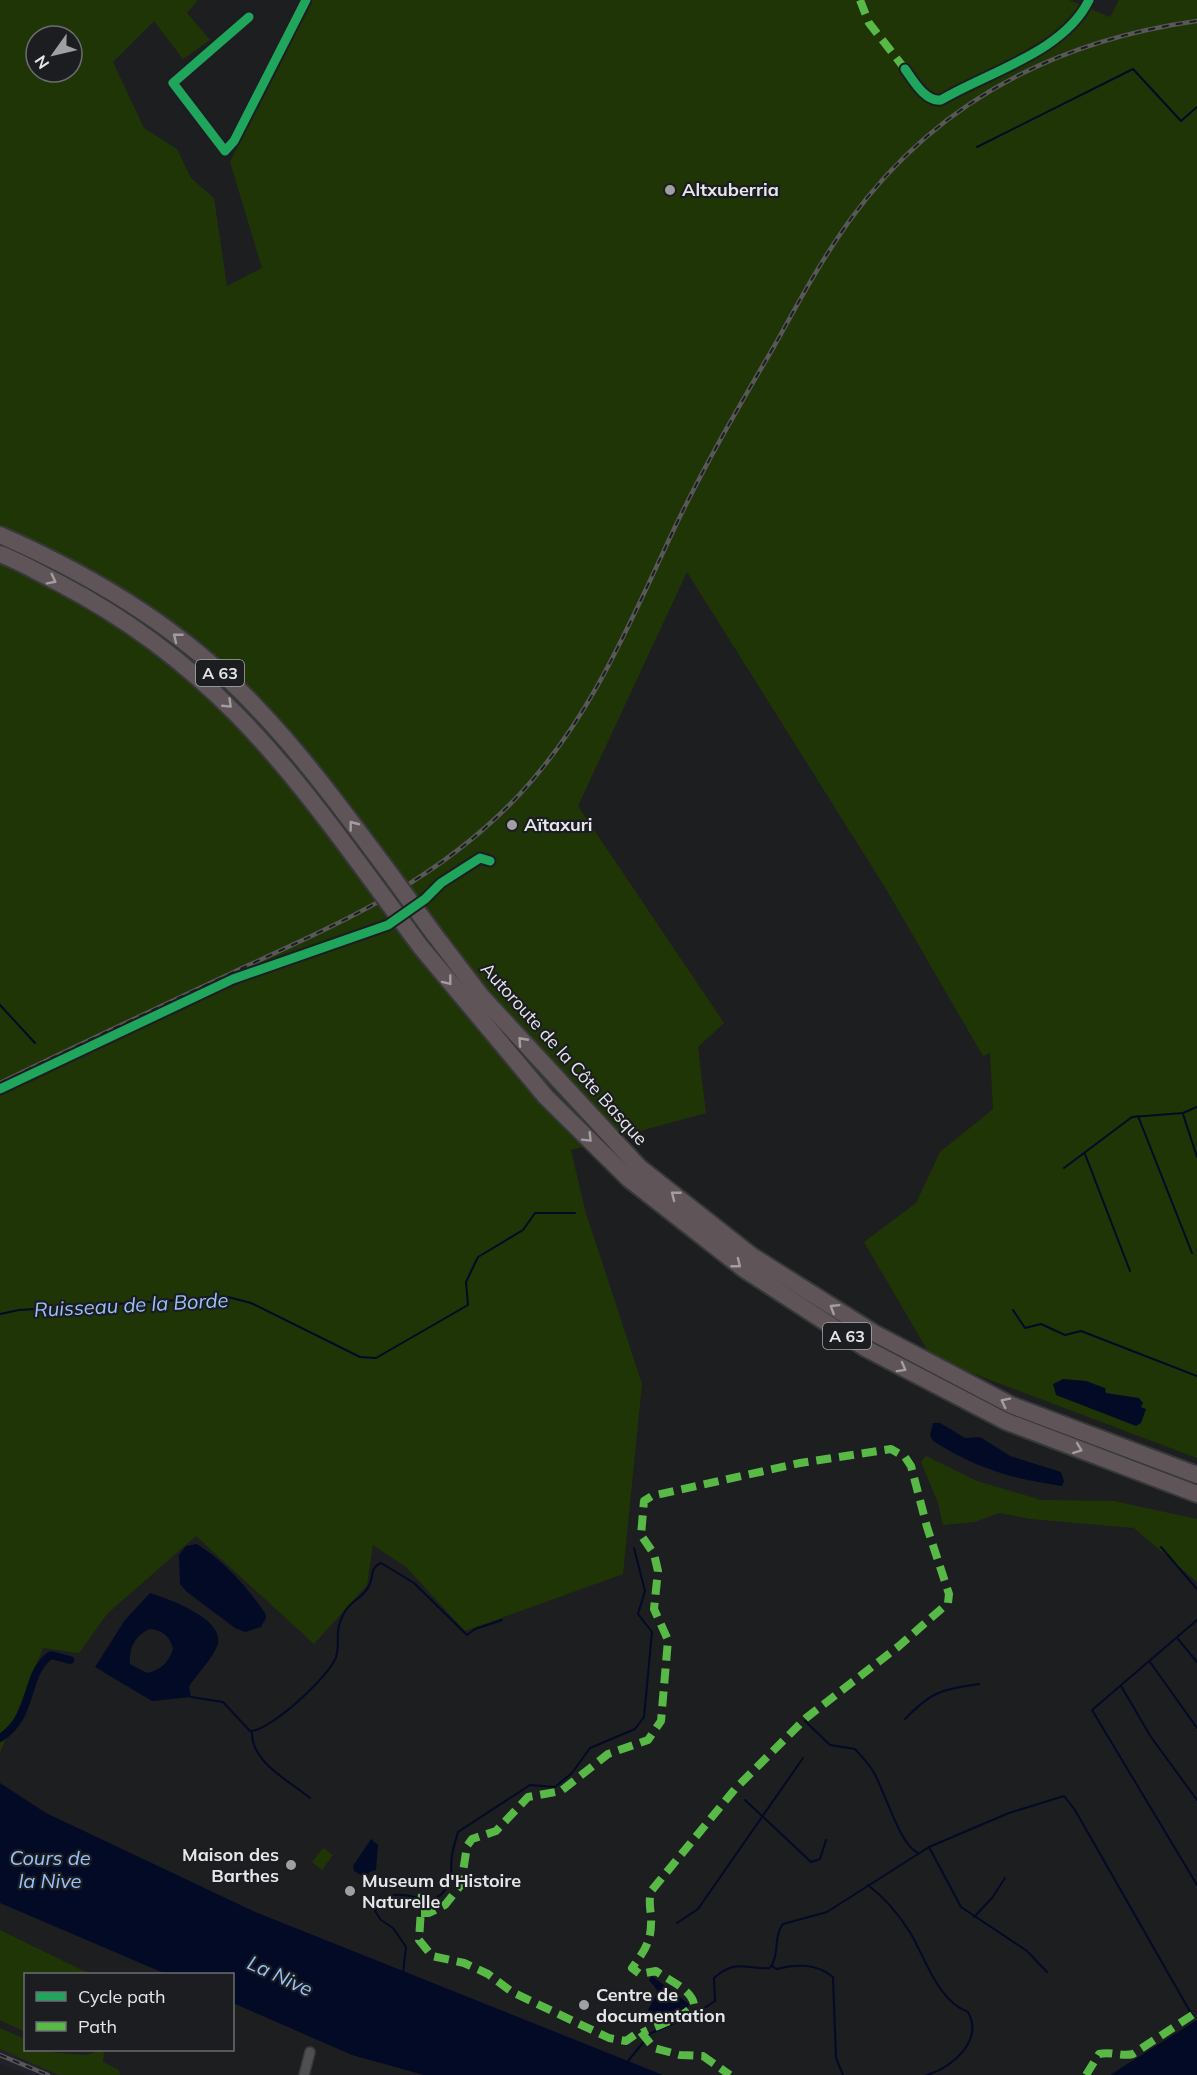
<svg xmlns="http://www.w3.org/2000/svg" width="1197" height="2075" viewBox="0 0 1197 2075" font-family="Mulish,sans-serif">
  <style>
    .built { fill: #20212a }
    .green { fill: #203506; fill-rule: evenodd }
    .water { fill: #030a26; fill-rule: evenodd }
    .lines { fill: none; stroke-linecap: round; stroke-linejoin: round }
    .stream { stroke: #030a26; stroke-width: 2 }
    .canal { stroke: #030a26; stroke-width: 8 }
    .minor-casing { stroke: #37383a; stroke-width: 12 }
    .motorway-casing { stroke: #37383a; stroke-width: 20 }
    .minor { stroke: #4f4f51; stroke-width: 9 }
    .motorway { stroke: #5f5559; stroke-width: 16 }
    .rail-casing { stroke: #585859; stroke-width: 4.5 }
    .rail { stroke: #1c1d21; stroke-width: 2; stroke-dasharray: 7; stroke-linecap: butt }
    .motorway-bridge-casing { stroke: #37383a; stroke-width: 20; stroke-linecap: butt }
    .motorway-bridge { stroke: #5f5559; stroke-width: 16 }
    .quiet { stroke: #58b947; stroke-width: 8; stroke-dasharray: 15 8; stroke-linecap: butt }
    .cycleway-casing { stroke: #1c1d21; stroke-width: 13 }
    .cycleway { stroke: #20a55d; stroke-width: 9 }
    .oneway { stroke: #a29ea1 }
    .poi-dot { fill: #9fa0a3; stroke: #1c1d21; stroke-width: 2 }
    .labels { text-anchor: middle; stroke-width: 4.5; stroke-linejoin: round; paint-order: stroke }
    .shield { fill: #1c1d21; stroke: #a9aaad; stroke-width: 1.5 }
    .shield-label { font-size: 16px; font-weight: bold; fill: #e5e6e9 }
    .poi-label { font-size: 18px; font-weight: bold; fill: #e5e6e9; stroke: #1c1d21; text-anchor: start }
    .street-label { font-size: 18px; fill: #e5e6e9; stroke: #1c1d21 }
    .water-label { font-size: 20px; font-style: italic; fill: #97c3fc; stroke: #1c1d21 }
  </style>
  <rect width="100%" height="100%" fill="#1d1e20"/>
  <polygon class="built" points="0,2049 19,2056 59,2075 28,2075 0,2064"/>
  <g class="green">
    <path d="M0,0H198L187,13L210,40L183,59L154,21L113,62L144,128L177,149L191,178L214,198L227,286L262,268L230,162L311,0H1069L1110,17L1119,0H1197V1458L932,1358L864,1242L916,1203L940,1152L993,1109L990,1053L983,1056L886,889L687,572L578,806L724,1023L698,1047L706,1113L571,1150L585,1210L642,1384L623,1574L465,1631L406,1567L373,1545L367,1585L314,1644L196,1536L107,1614L79,1653L43,1648L0,1753ZM36,36H72V72H36Z"/>
    <polygon points="926,1456 977,1481 1041,1500 1114,1501 1197,1519 1197,1582 1134,1528 1031,1519 999,1513 975,1522 943,1525 938,1503 921,1462"/>
    <polygon points="323,1848 333,1855 322,1870 312,1862"/>
    <polygon points="0,1930 88,1973 26,1974 25,2032 0,2020"/>
    <polygon points="0,2028 25,2039 26,2050 84,2055 94,2053 96,2050 104,2050 103,2062 119,2070 120,2075 59,2075 0,2049"/>
  </g>
  <g class="water">
    <polygon points="1063,1379 1086,1381 1105,1388 1106,1393 1139,1398 1143,1403 1141,1407 1146,1409 1141,1423 1136,1426 1056,1395 1053,1384"/>
    <path d="M933,1423H940L965,1438L980,1437L1010,1456L1061,1472L1064,1481L1062,1486C1011,1479 976,1468 933,1441L930,1435Z"/>
    <path d="M197,1544C224,1561 247,1587 265,1613L266,1618L261,1627L245,1632L235,1628L187,1592L180,1584L179,1555L186,1546Z"/>
    <path d="M150,1593C168,1599 224,1618 218,1644C213,1659 197,1673 189,1687L191,1697L152,1701L95,1667L125,1620ZM149,1629C162,1630 170,1636 173,1649C169,1662 161,1670 147,1673L130,1664C129,1648 134,1637 149,1629Z"/>
    <polygon points="0,1783 46,1813 253,1911 663,2075 424,2075 352,2055 233,2003 232,1974 166,1974 0,1903"/>
    <polygon points="371,1839 378,1845 376,1870 369,1872 368,1879 354,1871 353,1866"/>
    <path d="M652,1976L689,2004L688,2007L648,2021C643,2009 657,2001 657,1990L649,1980Z"/>
    <polygon points="1197,2020 1197,2075 1110,2075"/>
  </g>
  <g class="lines">
    <g class="stream">
      <polyline points="977,147 1133,69 1181,121 1197,107"/>
      <polyline points="0,1005 35,1043"/>
      <polyline points="1183,1114 1197,1157"/>
      <polyline points="1138,1116 1192,1253"/>
      <polyline points="1085,1154 1130,1271"/>
      <polyline points="1064,1168 1132,1117 1183,1113 1197,1107"/>
      <polyline points="1013,1310 1025,1328 1041,1324 1065,1335 1081,1331 1197,1376"/>
      <polyline points="0,1314 19,1310 228,1297 251,1303 360,1357 376,1358 468,1305 466,1282 478,1257 523,1230 535,1213 575,1213"/>
      <polyline points="1161,1547 1197,1589"/>
      <polyline points="1197,1620 1092,1710 1197,1885"/>
      <polyline points="1178,1639 1197,1662"/>
      <polyline points="1150,1662 1197,1728"/>
      <polyline points="1121,1686 1151,1737 1197,1800"/>
      <path d="M191,1697L223,1702L250,1731C269,1732 330,1676 336,1657C341,1641 333,1633 344,1613C349,1602 364,1597 369,1586C374,1577 369,1568 381,1563L414,1583L467,1635L475,1629L502,1620"/>
      <path d="M905,1719C932,1691 941,1690 979,1684"/>
      <path d="M805,1721L830,1745L855,1749C861,1756 868,1763 873,1771C885,1791 899,1844 918,1853"/>
      <path d="M252,1732C251,1762 288,1780 310,1798"/>
      <polyline points="745,1800 811,1862 820,1859 826,1840"/>
      <polyline points="929,1847 961,1907 1027,1951 1047,1972"/>
      <path d="M868,1885C885,1898 900,1916 911,1934C926,1960 938,2001 968,2012C984,2041 952,2067 927,2075"/>
      <polyline points="974,1917 992,1898 1005,1878"/>
      <polyline points="677,1923 698,1909 803,1758"/>
      <path d="M772,1966L776,1969C796,1964 816,1963 833,1977L836,2058L843,2075"/>
      <path d="M403,1973L406,1947L393,1928L381,1920L375,1911C399,1870 430,1924 449,1883C453,1874 450,1865 452,1855C453,1848 456,1840 458,1832L530,1785L555,1787L572,1773L590,1748L635,1729L644,1717L652,1632L638,1614L645,1591L634,1548"/>
      <path d="M628,2061L651,2033L692,2016L715,2001L714,1978C736,1958 745,1970 770,1968C780,1955 773,1936 783,1924L827,1912L929,1847L1009,1813L1064,1796L1075,1810L1192,2015"/>
    </g>
    <path class="canal" d="M0,1738C36,1715 23,1674 51,1655L70,1660"/>
    <g class="minor-casing">
      <g id="minor">
        <polyline points="249,17 173,83 225,151 234,141 306,0"/>
        <path d="M905,69C913,80 925,102 941,100C988,72 1064,52 1089,0"/>
        <polyline points="425,899 441,883 480,858 490,861"/>
        <polyline points="0,1089 233,979 388,925"/>
        <polyline points="304,2075 310,2052"/>
      </g>
    </g>
    <g class="motorway-casing">
      <g id="motorway">
        <path d="M0,535C94,576 186,632 256,707C305,758 346,815 388,871"/>
        <path d="M0,554C21,562 41,574 61,584C204,659 280,755 373,882"/>
        <polyline points="434,934 482,997 639,1167 752,1256 874,1333 1011,1405 1197,1475"/>
        <polyline points="420,946 546,1097 629,1179 744,1269 867,1349 1005,1421 1197,1494"/>
      </g>
    </g>
    <use href="#minor" class="minor"/>
    <use href="#motorway" class="motorway"/>
    <g class="rail-casing">
      <g id="rail">
        <path d="M0,1083C78,1045 157,1008 236,971C342,922 437,882 519,795C592,717 630,622 675,527C705,464 741,403 776,343C799,301 822,259 850,220C935,103 1055,41 1197,21"/>
        <polyline points="0,2055 48,2075"/>
      </g>
    </g>
    <use href="#rail" class="rail"/>
    <g class="motorway-bridge-casing">
      <g id="motorway-bridge">
        <polyline points="388,871 434,934"/>
        <polyline points="373,882 420,946"/>
      </g>
    </g>
    <use href="#motorway-bridge" class="motorway-bridge"/>
    <g class="quiet">
      <polyline points="860,0 869,23 905,69"/>
      <polyline points="422,1894 419,1940 432,1956 464,1963 488,1974 512,1992 609,2038 626,2041 640,2031 654,2048 680,2055 703,2056 730,2075"/>
      <path d="M421,1913H429L445,1905L461,1885L467,1846L472,1839L496,1831L528,1797L561,1791L608,1754L648,1740L661,1721L668,1640L654,1609L658,1571L654,1554L641,1535L644,1501L652,1496L800,1463L891,1449L905,1457L911,1466L927,1527L949,1594L948,1603L899,1646L806,1718L735,1789L652,1890C647,1902 652,1912 651,1924C651,1943 642,1954 632,1968L640,1974L656,1971C668,1980 691,1989 694,2004C684,2019 658,2024 642,2033"/>
      <path d="M1086,2075L1099,2054C1111,2051 1121,2057 1133,2054L1197,2012"/>
    </g>
    <g class="cycleway-casing">
      <g id="cycleway">
        <polyline points="249,17 173,83 225,151 234,141 306,0"/>
        <path d="M905,69C913,80 925,102 941,100C988,72 1064,52 1089,0"/>
        <polyline points="0,1089 233,979 388,925 425,899 441,883 480,858 490,861"/>
      </g>
    </g>
    <use href="#cycleway" class="cycleway"/>
  </g>
  <defs><path id="oneway-chevron" d="M-2-3.5L2.5 0L-2 3.5" fill="none" stroke-width="1.6" stroke-linecap="round" stroke-linejoin="round" transform="scale(1.5)"/></defs>
  <g class="oneway">
    <use href="#oneway-chevron" transform="translate(52 580) rotate(27)"/>
    <use href="#oneway-chevron" transform="translate(177 637) rotate(-141)"/>
    <use href="#oneway-chevron" transform="translate(228 704) rotate(44)"/>
    <use href="#oneway-chevron" transform="translate(353 825) rotate(-127)"/>
    <use href="#oneway-chevron" transform="translate(448 981) rotate(52)"/>
    <use href="#oneway-chevron" transform="translate(522 1041) rotate(-132)"/>
    <use href="#oneway-chevron" transform="translate(588 1138) rotate(45)"/>
    <use href="#oneway-chevron" transform="translate(675 1195) rotate(-142)"/>
    <use href="#oneway-chevron" transform="translate(737 1264) rotate(38)"/>
    <use href="#oneway-chevron" transform="translate(834 1308) rotate(-148)"/>
    <use href="#oneway-chevron" transform="translate(902 1368) rotate(29)"/>
    <use href="#oneway-chevron" transform="translate(1005 1402) rotate(-153)"/>
    <use href="#oneway-chevron" transform="translate(1078 1449) rotate(21)"/>
  </g>
  <g class="poi-dot">
    <circle cx="670" cy="190" r="6"/>
    <circle cx="512" cy="825" r="6"/>
    <circle cx="291" cy="1865" r="6"/>
    <circle cx="350" cy="1891" r="6"/>
    <circle cx="584" cy="2005" r="6"/>
  </g>
  <g class="labels">
    <g class="shield">
      <rect x="196" y="660" width="48" height="26" rx="4.5"/>
      <rect x="823" y="1323" width="48" height="26" rx="4.5"/>
    </g>
    <g class="shield-label">
      <text x="220" y="679">A 63</text>
      <text x="847" y="1342">A 63</text>
    </g>
    <g class="poi-label">
      <text x="682" y="196">Altxuberria</text>
      <text x="524" y="831">Aïtaxuri</text>
      <text x="279" y="1861" text-anchor="end">Maison des<tspan x="279" dy="21">Barthes</tspan></text>
      <text x="362" y="1887">Museum d'Histoire<tspan x="362" dy="21">Naturelle</tspan></text>
      <text x="596" y="2001">Centre de<tspan x="596" dy="21">documentation</tspan></text>
    </g>
    <g class="street-label">
      <text transform="translate(564 1054) rotate(48)" y="6">Autoroute de la Côte Basque</text>
    </g>
    <g class="water-label">
      <text transform="translate(131 1305) rotate(-3)" y="7">Ruisseau de la Borde</text>
      <text x="50" y="1865">Cours de<tspan x="50" dy="23">la Nive</tspan></text>
      <text transform="translate(280 1976) rotate(25)" y="7">La Nive</text>
    </g>
  </g>
  <rect x="24" y="1973" width="210" height="78" fill="#1c1d21" stroke="#6c6d71" stroke-width="1.5"/>
  <rect x="36" y="1992" width="30" height="9" fill="#20a55d" stroke="#6c6d71" stroke-width="1.5"/>
  <text x="78" y="2003" font-size="18" fill="#e5e6e9">Cycle path</text>
  <rect x="36" y="2022" width="30" height="9" fill="#58b947" stroke="#6c6d71" stroke-width="1.5"/>
  <text x="78" y="2033" font-size="18" fill="#e5e6e9">Path</text>
  <g transform="translate(54 54) rotate(236)"><circle r="28" fill="#1c1d21" stroke="#6c6d71" stroke-width="1.5"/>
  <path d="M0-4.5L10 22L0 15L-10 22Z" fill="#9fa0a3"/>
  <text y="-9" font-size="16" font-weight="bold" text-anchor="middle" fill="#e5e6e9">N</text>
  </g>
</svg>
